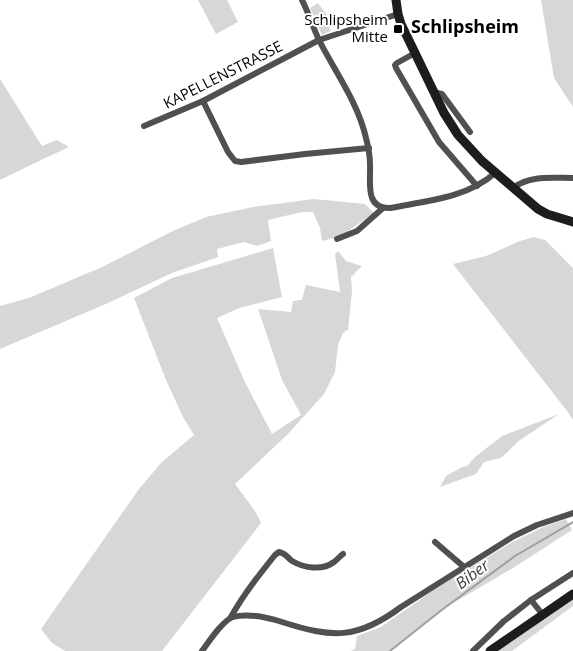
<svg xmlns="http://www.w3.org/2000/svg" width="573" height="651" viewBox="0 0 573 651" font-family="'Open Sans',sans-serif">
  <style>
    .green { fill: #d7d7d7 }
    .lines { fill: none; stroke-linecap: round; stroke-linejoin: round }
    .stream { stroke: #9e9e9e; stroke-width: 2 }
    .street { stroke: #505050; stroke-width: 6 }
    .secondary { stroke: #1d1d1d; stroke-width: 9 }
    .poi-dot { fill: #000; stroke: #fff; stroke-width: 2 }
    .labels { text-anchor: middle; stroke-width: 4; stroke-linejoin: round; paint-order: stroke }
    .poi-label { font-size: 15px; fill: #000; stroke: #fff; text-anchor: end }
    .street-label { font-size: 15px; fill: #000; stroke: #fff }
    .water-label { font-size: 16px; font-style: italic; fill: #3f3f3f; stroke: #fff }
    .quarter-label { font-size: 18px; font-weight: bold; fill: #000; stroke: #fff }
  </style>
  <rect width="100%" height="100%" fill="#fff"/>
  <g class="green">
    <polygon points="198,0 227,0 238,22 216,34"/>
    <polygon points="541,0 573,0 573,107 554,78"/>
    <polygon points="318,3 329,18 327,22 331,31 322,35 310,8"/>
    <polygon points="0,79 42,146 57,140 69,147 39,161 0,180"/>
    <polygon points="314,199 365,204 374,213 341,236 322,241 320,228 313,212 302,212 268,220 271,241 257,246 244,242 217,249 218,257 172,273 108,303 0,349 0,306 29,298 102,267 173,231 206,217 253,207"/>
    <polygon points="534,237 545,240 573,268 573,420 567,411 453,264 486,256 520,241"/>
    <path d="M273,248L282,297L239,308L217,318L244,380L272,434L301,415L282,380L258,309L291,312L293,301L302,300L306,285L340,292L335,254L338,251L346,261L362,266L351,277L352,291L348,331L347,330L343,333L338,345L335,372L324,394L288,434L235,484C244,497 255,508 261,523L162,651H65L52,643L41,629L139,489L161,463L194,435L183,417L166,380L134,298L172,278Z"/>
    <polygon points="559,414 520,440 501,458 484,462 476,474 440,487 446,476 462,467 467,466 475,457 502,436"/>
    <polygon points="566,519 572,530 513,568 443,609 390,651 351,651 355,649 357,636 381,627 434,590 509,544 543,527"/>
    <polygon points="573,598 573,606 512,651 496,651"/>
  </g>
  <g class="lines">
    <polyline class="stream" points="390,651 443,609 515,556 573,522"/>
    <g class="street">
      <path d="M302,0C309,14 313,28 320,42C336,73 358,103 366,138C368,146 370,155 370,164C371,181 364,209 390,208C426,201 467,198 495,173"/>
      <polyline points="415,53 397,63 395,65 396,68 439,142 477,186"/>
      <polyline points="433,92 442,94 470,132"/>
      <polyline points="203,101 228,152 235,161 241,162 305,154 369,148"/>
      <polyline points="144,126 203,101 319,40 398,14"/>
      <path d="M513,188C529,175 552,178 573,178"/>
      <polyline points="337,239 357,231 383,208"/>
      <polyline points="435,542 464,567"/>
      <polyline points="531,600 543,615"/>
      <path d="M231,617C243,595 259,575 275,555L279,552C285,553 287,557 292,561C304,568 322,571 334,562C337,560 340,556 343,554"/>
      <path d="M202,651C208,643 223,620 233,617C247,613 269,618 282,622C332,638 357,640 401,607L514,536L537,525L573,513"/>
      <polyline points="473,651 504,621 531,600 573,573"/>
    </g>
    <g class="secondary">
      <polyline points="396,0 398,14 401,24 444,113 458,135 482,161 538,209 547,214 573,222"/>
      <polyline points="490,651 573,594"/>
    </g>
  </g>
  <rect class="poi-dot" x="393" y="24" width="10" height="10" rx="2.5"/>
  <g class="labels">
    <g class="poi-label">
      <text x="388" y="25">Schlipsheim<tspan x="388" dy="17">Mitte</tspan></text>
    </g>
    <g class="street-label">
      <text transform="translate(223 75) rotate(-27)" y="5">KAPELLENSTRASSE</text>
    </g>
    <g class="water-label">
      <text transform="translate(472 574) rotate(-37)" y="6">Biber</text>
    </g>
    <g class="quarter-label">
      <text x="465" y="33">Schlipsheim</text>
    </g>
  </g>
</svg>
